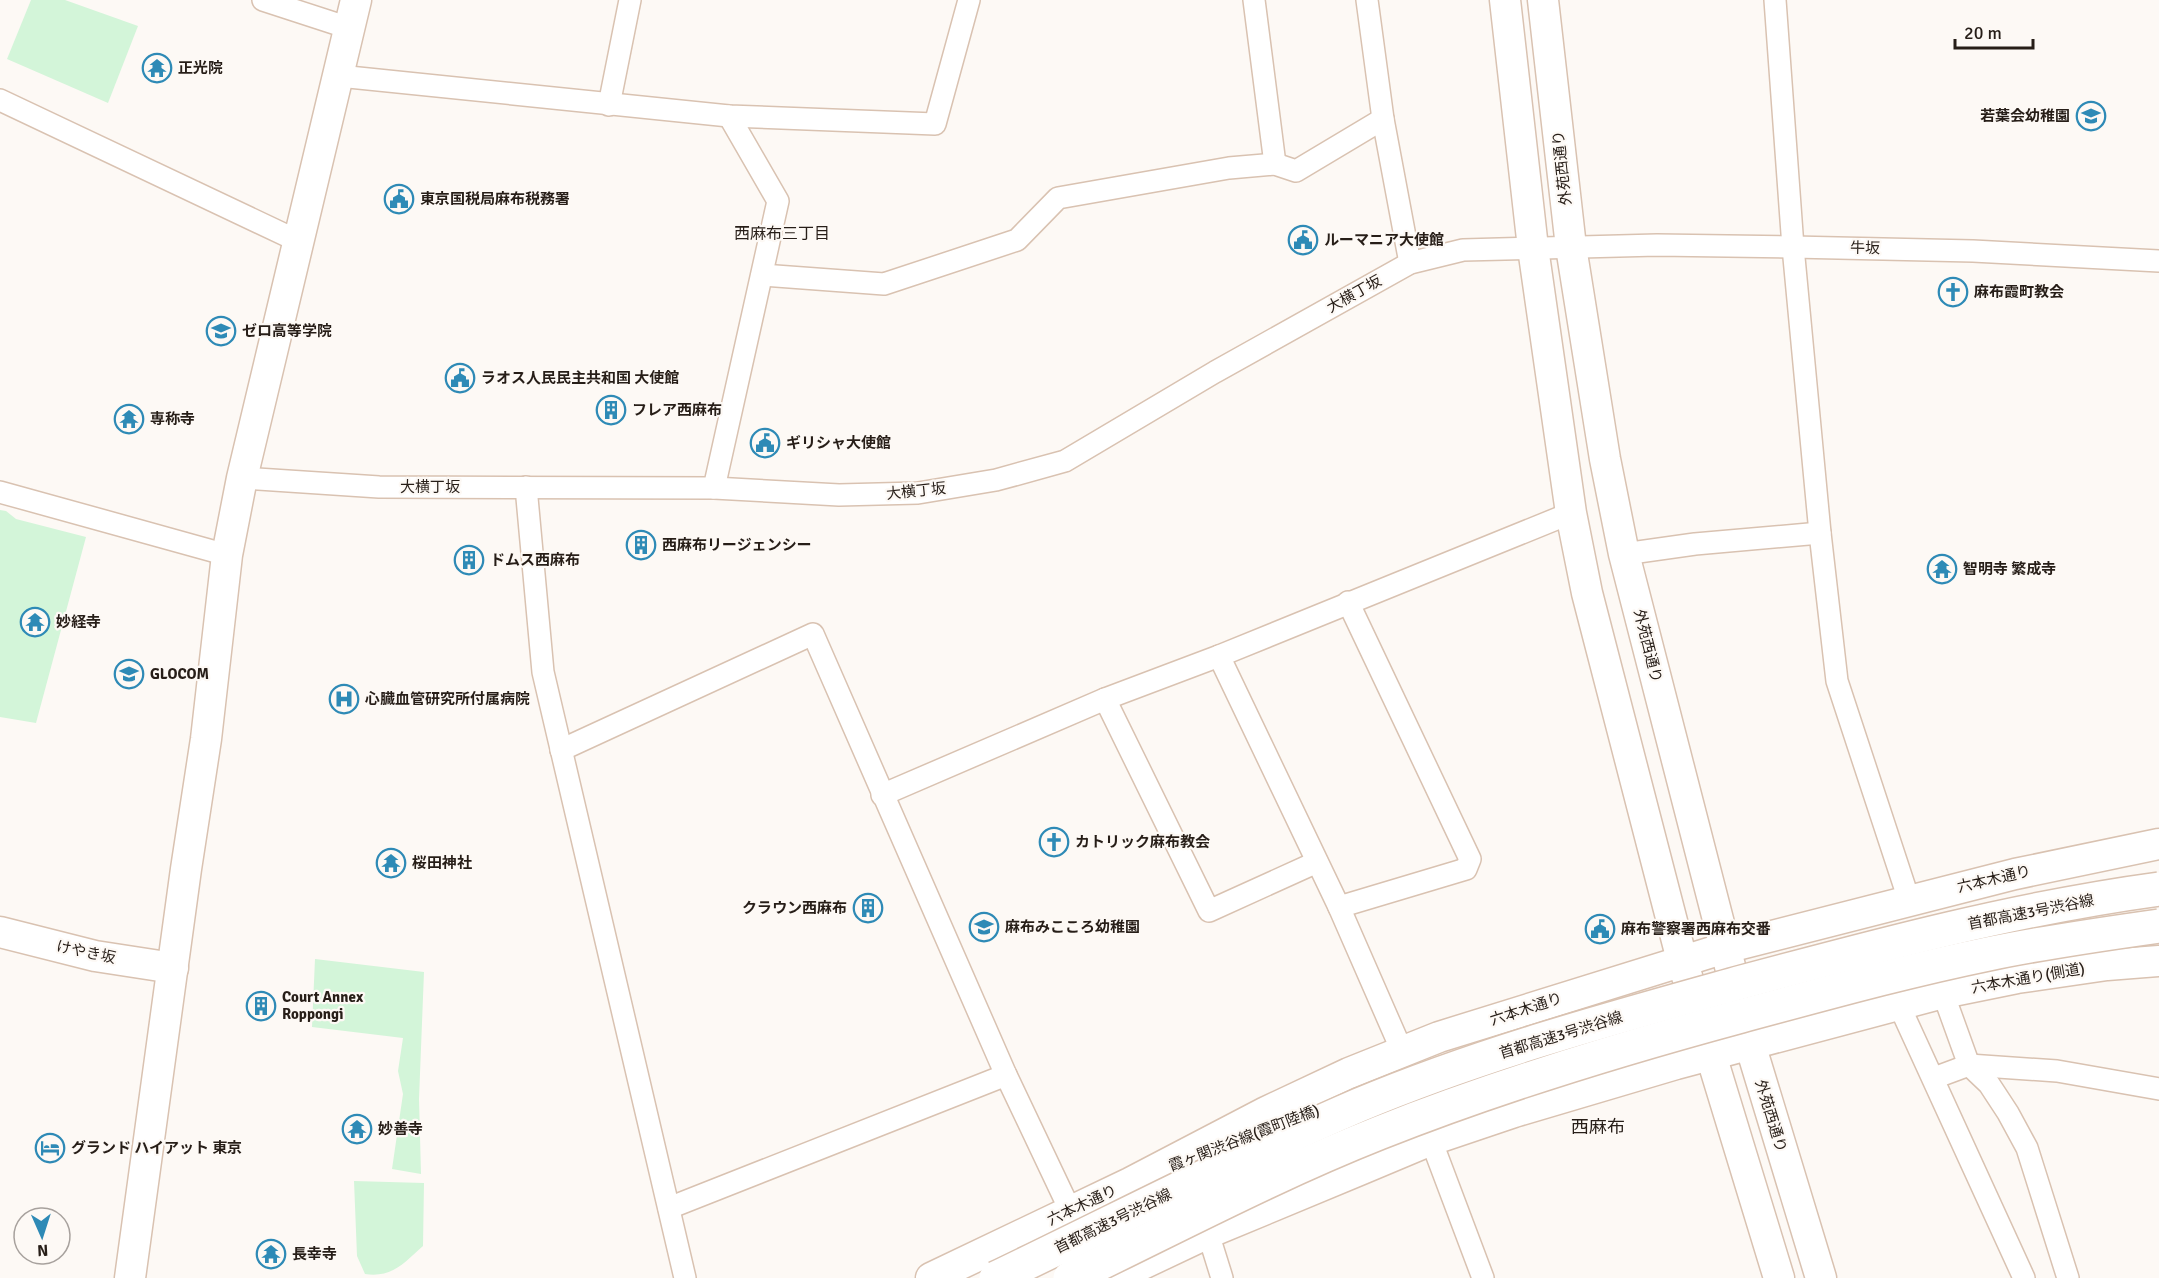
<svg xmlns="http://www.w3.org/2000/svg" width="2159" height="1278" viewBox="0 0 2159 1278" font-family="Signika,'Noto Sans JP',sans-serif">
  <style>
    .green { fill: #d3f5d9 }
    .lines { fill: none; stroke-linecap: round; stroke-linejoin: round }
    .street-casing { stroke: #d9c2b1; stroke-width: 24 }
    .secondary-casing { stroke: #d9c2b1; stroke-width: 33 }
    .street { stroke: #fff; stroke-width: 21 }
    .secondary { stroke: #fff; stroke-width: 30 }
    .highway-bridge-casing { stroke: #d9c2b1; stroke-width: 36; stroke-linecap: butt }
    .highway-bridge { stroke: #fff; stroke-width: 33 }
    .labels { text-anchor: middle; stroke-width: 4.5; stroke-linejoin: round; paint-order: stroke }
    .poi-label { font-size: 15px; font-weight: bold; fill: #271e18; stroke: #fdf9f5; text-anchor: start }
    .street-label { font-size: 15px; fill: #271e18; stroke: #fdf9f5 }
    .neighbourhood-label { font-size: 16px; fill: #271e18; stroke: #fdf9f5 }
    .quarter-label { font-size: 18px; fill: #271e18; stroke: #fdf9f5 }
  </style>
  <rect width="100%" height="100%" fill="#fdf9f5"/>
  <g class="green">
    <polygon points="31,0 65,0 138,26 108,103 7,59"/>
    <polygon points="0,510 6,511 16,519 86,537 36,723 0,717"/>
    <polygon points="315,959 424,972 419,1099 421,1174 392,1169 403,1094 398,1071 403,1038 312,1027"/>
    <path d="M354,1181L424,1183L423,1246C404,1263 392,1278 365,1274L357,1256Z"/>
  </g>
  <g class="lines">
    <g class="street-casing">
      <g id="street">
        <polyline points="263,0 349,28"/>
        <polyline points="1254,0 1275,164"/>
        <polyline points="1367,0 1383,119 1410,263"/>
        <polyline points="1775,0 1793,247 1820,533 1837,681 1909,900"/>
        <polyline points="339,76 729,116 935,124 969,0"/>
        <polyline points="0,100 298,241"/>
        <polyline points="609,105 630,0"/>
        <polyline points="762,275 884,284 1017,240 1058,198 1229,168 1275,164 1296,171 1383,119"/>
        <polyline points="242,478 379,487 714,488 839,495 918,493 996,480 1065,461 1215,372 1410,263 1463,250 1657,245 1793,247 1973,251 2159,261"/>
        <polyline points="526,487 543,672 685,1278"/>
        <polyline points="714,488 778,201 729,116"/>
        <polyline points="0,492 227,555"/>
        <polyline points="1624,554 1695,544 1820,533"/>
        <polyline points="1219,656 1339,907 1402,1051"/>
        <polyline points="1105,699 1209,911 1317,862"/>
        <polyline points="561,750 813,634 1006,1075 1070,1210"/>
        <polyline points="882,795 1105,699 1219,656 1571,513"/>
        <polyline points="1339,907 1466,869 1470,859 1348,602"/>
        <polyline points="1943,993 1969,1065 1989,1084 2008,1113 2027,1148 2068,1278"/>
        <polyline points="1899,1005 2024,1278"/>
        <polyline points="1934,1078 1969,1065 2057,1071 2159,1089"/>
        <polyline points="1431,1140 1483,1278"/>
        <polyline points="669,1208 1006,1075"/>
        <polyline points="1208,1233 1222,1278"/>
      </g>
    </g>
    <g class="secondary-casing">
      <g id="secondary">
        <polyline points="1505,0 1533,248 1571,513 1587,593 1682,960 1779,1278"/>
        <polyline points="1543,0 1571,247 1605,459 1624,554 1750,1044 1821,1278"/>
        <polyline points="0,932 95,956 173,968"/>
        <polyline points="130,1278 186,869 206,739 227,555 242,478 356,0"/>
        <polyline points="931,1278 1130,1183 1266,1112 1349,1073 1439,1037 1725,948 2015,874 2159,844"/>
        <polyline points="1113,1278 1208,1233 1362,1169 1431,1140 1514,1112 1676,1064 1943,993 2017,978 2107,965 2159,961"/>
      </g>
    </g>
    <use href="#street" class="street"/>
    <use href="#secondary" class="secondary"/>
    <g class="highway-bridge-casing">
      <g id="highway-bridge">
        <path d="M996,1278C1117,1220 1236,1158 1359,1105C1483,1053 1613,1018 1742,982C1880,945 2018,908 2159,889"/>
        <path d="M1070,1278C1172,1229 1273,1175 1379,1133C1497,1086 1619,1049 1741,1016C1823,994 1905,971 1988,954C2045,942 2102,934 2159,926"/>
      </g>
    </g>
    <use href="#highway-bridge" class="highway-bridge"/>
  </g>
  <defs>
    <g id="temple-ring" transform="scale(1.5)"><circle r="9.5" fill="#fdf9f5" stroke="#2e8ab6" stroke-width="1.5"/><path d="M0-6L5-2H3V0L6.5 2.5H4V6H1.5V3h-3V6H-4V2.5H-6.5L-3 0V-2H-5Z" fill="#2e8ab6"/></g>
    <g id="school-ring" transform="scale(1.5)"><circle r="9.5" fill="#fdf9f5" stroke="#2e8ab6" stroke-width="1.5"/><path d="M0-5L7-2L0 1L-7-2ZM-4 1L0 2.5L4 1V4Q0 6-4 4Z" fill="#2e8ab6"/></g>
    <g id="civic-ring" transform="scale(1.5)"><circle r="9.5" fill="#fdf9f5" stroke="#2e8ab6" stroke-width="1.5"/><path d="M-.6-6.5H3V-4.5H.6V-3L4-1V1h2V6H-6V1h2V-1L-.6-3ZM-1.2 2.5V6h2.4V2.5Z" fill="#2e8ab6"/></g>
    <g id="church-ring" transform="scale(1.5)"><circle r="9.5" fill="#fdf9f5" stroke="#2e8ab6" stroke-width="1.5"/><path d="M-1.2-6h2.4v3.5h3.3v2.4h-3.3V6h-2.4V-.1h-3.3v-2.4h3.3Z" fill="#2e8ab6"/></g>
    <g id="building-ring" transform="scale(1.5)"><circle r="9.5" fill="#fdf9f5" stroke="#2e8ab6" stroke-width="1.5"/><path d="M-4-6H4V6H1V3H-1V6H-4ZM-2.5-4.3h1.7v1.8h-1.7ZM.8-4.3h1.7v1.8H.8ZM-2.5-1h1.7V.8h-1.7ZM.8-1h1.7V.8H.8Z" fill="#2e8ab6"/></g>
    <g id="university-ring" transform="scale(1.5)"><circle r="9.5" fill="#fdf9f5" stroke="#2e8ab6" stroke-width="1.5"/><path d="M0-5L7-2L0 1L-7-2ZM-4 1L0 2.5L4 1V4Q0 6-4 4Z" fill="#2e8ab6"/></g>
    <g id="hospital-ring" transform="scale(1.5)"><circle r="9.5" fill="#fdf9f5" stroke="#2e8ab6" stroke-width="1.5"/><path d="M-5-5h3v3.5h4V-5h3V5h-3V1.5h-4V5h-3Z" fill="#2e8ab6"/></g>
    <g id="hotel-ring" transform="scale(1.5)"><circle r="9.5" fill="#fdf9f5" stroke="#2e8ab6" stroke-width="1.5"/><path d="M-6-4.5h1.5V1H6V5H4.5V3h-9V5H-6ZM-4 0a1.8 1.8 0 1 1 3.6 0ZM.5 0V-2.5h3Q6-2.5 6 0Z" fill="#2e8ab6"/></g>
  </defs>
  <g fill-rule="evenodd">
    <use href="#temple-ring" x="157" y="68"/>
    <use href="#school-ring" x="2091" y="116"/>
    <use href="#civic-ring" x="399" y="199"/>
    <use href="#civic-ring" x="1303" y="240"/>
    <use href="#church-ring" x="1953" y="292"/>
    <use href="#school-ring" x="221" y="331"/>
    <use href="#civic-ring" x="460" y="378"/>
    <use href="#building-ring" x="611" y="410"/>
    <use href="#temple-ring" x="129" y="419"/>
    <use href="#civic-ring" x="765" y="443"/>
    <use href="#building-ring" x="641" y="545"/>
    <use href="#building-ring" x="469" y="560"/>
    <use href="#temple-ring" x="1942" y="569"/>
    <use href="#temple-ring" x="35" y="622"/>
    <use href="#university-ring" x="129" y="674"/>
    <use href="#hospital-ring" x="344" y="699"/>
    <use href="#church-ring" x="1054" y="842"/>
    <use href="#temple-ring" x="391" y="863"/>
    <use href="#building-ring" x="868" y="908"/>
    <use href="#school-ring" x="984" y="927"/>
    <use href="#civic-ring" x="1600" y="929"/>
    <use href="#building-ring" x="261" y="1006"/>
    <use href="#temple-ring" x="357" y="1129"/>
    <use href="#hotel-ring" x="50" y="1148"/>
    <use href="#temple-ring" x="271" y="1254"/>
  </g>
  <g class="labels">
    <g class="poi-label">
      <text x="178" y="73">正光院</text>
      <text x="2070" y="121" text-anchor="end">若葉会幼稚園</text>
      <text x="420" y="204">東京国税局麻布税務署</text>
      <text x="1324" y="245">ルーマニア大使館</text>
      <text x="1974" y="297">麻布霞町教会</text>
      <text x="242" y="336">ゼロ高等学院</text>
      <text x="481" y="383">ラオス人民民主共和国 大使館</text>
      <text x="632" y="415">フレア西麻布</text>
      <text x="150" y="424">専称寺</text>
      <text x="786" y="448">ギリシャ大使館</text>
      <text x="662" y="550">西麻布リージェンシー</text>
      <text x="490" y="565">ドムス西麻布</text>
      <text x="1963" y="574">智明寺 繁成寺</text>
      <text x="56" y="627">妙経寺</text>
      <text x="150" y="679">GLOCOM</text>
      <text x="365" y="704">心臓血管研究所付属病院</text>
      <text x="1075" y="847">カトリック麻布教会</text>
      <text x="412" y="868">桜田神社</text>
      <text x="847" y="913" text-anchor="end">クラウン西麻布</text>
      <text x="1005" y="932">麻布みこころ幼稚園</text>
      <text x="1621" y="934">麻布警察署西麻布交番</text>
      <text x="282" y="1002">Court Annex<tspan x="282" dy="17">Roppongi</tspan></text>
      <text x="378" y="1134">妙善寺</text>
      <text x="71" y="1153">グランド ハイアット 東京</text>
      <text x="292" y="1259">長幸寺</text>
    </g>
    <g class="street-label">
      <text transform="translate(1562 168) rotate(-96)" y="5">外苑西通り</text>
      <text transform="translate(1865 248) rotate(1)" y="5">牛坂</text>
      <text transform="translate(1354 294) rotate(-29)" y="5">大横丁坂</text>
      <text x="430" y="492">大横丁坂</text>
      <text transform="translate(916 491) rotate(-6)" y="5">大横丁坂</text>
      <text transform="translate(1648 646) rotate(76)" y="5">外苑西通り</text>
      <text transform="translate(1994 879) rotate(-13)" y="5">六本木通り</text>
      <text transform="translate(2031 912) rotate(-11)" y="5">首都高速3号渋谷線</text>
      <text transform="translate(86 952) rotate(12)" y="5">けやき坂</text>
      <text transform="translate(2028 978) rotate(-10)" y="5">六本木通り(側道)</text>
      <text transform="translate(1526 1009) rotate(-18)" y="5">六本木通り</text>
      <text transform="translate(1561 1035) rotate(-17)" y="5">首都高速3号渋谷線</text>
      <text transform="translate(1771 1116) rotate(73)" y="5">外苑西通り</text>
      <text transform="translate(1244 1138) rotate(-21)" y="5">霞ヶ関渋谷線(霞町陸橋)</text>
      <text transform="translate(1082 1205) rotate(-25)" y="5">六本木通り</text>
      <text transform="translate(1113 1221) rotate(-26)" y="5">首都高速3号渋谷線</text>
    </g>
    <g class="neighbourhood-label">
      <text x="782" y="239">西麻布三丁目</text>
    </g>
    <g class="quarter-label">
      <text x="1598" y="1133">西麻布</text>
    </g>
  </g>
  <g transform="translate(42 1236) rotate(177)"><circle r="28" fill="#fdf9f5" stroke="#a7a19d" stroke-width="1.5"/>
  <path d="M0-4.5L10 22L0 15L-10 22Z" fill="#2e8ab6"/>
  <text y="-9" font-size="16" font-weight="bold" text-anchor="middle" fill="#271e18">N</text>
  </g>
  <path d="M1955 39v9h78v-9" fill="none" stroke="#271e18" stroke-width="3"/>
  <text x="1964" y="39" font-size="18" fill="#271e18" stroke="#fdf9f5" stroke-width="4.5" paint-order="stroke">20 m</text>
</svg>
